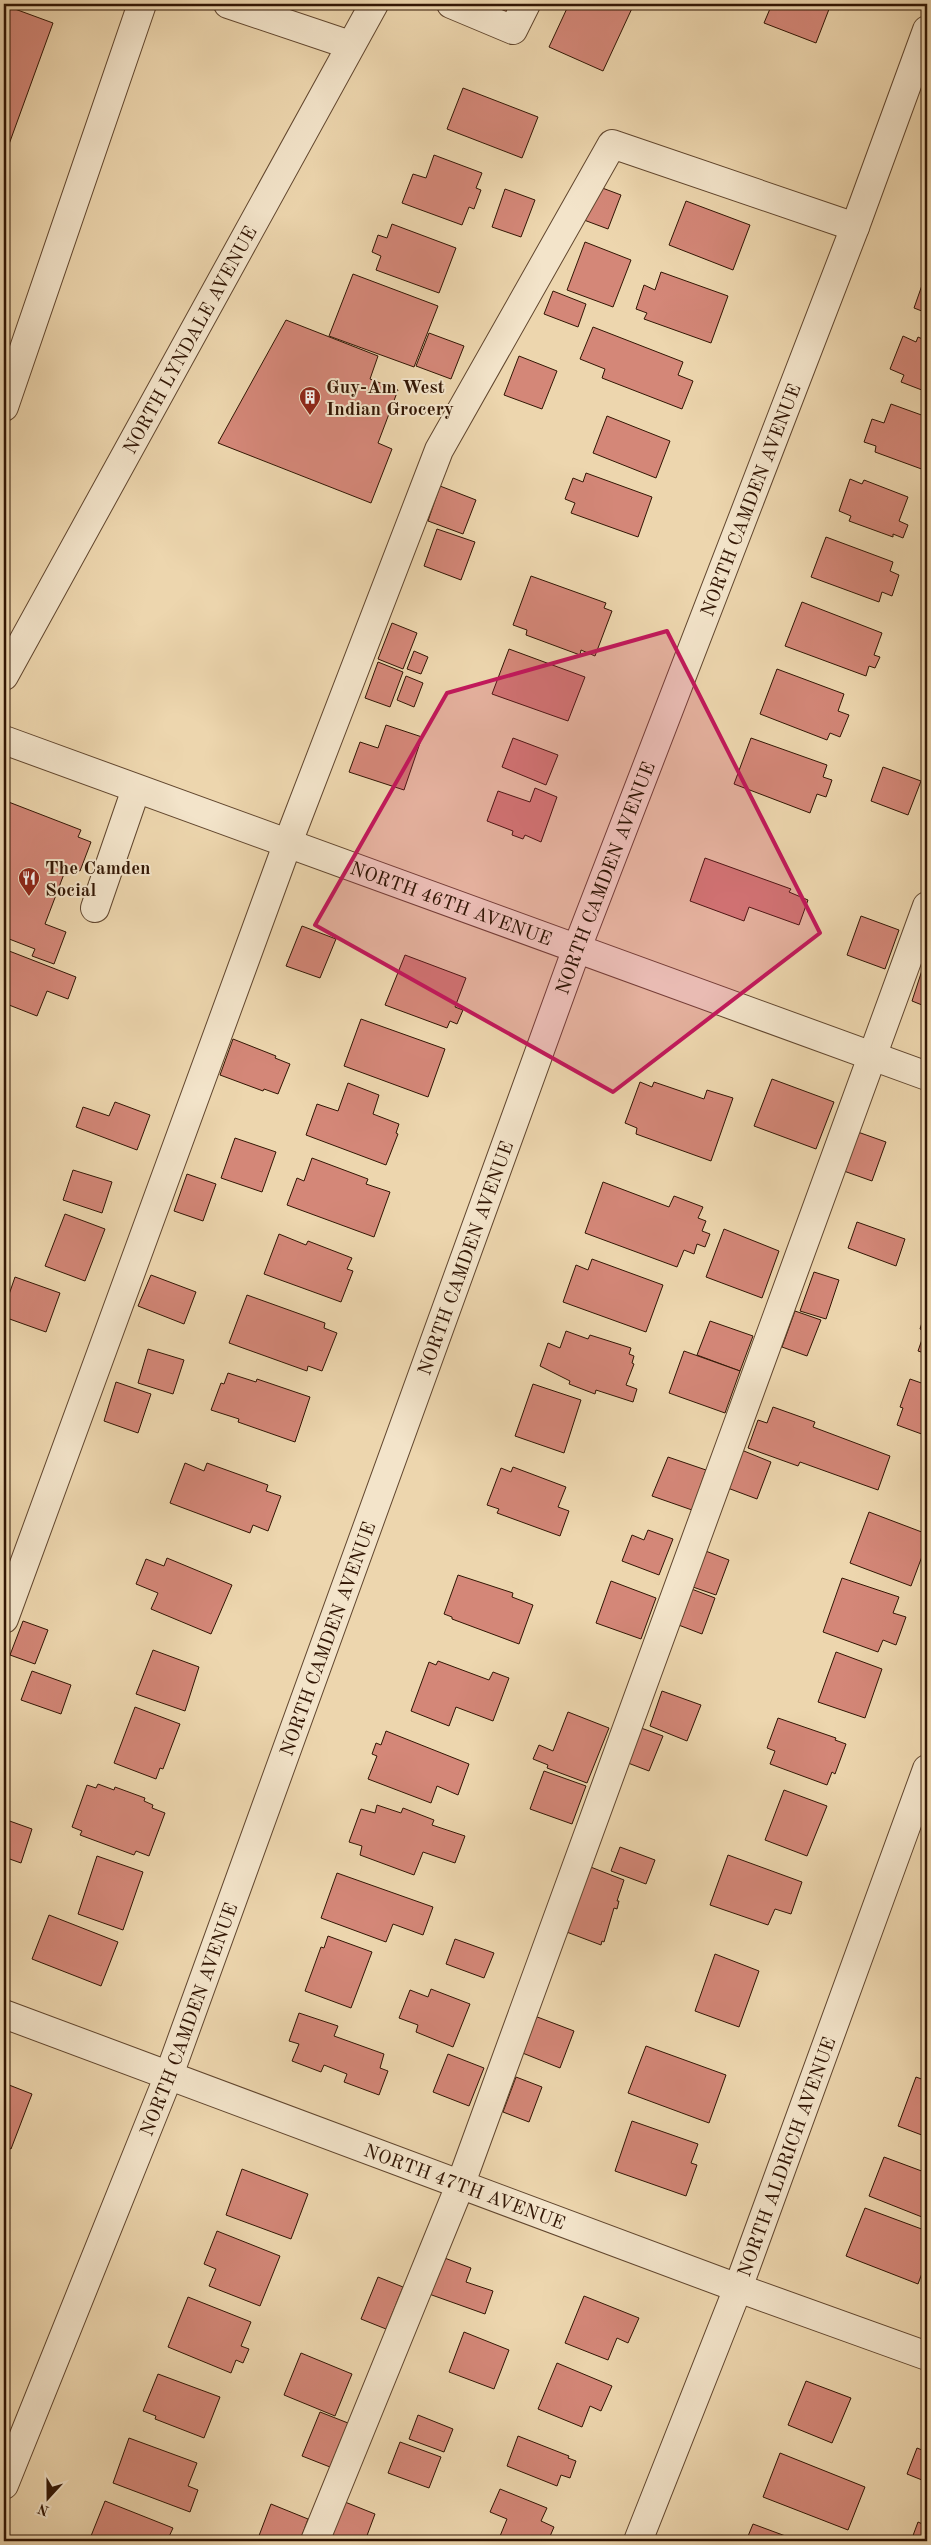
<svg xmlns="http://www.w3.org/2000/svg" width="931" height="2545" viewBox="0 0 931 2545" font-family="'Old Standard TT',serif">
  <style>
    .building { fill: #d48778; stroke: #321604 }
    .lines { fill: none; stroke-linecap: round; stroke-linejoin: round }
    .minor-casing { stroke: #61462e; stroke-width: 30 }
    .minor { stroke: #f3e4ca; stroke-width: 28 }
    .marked { fill: #c2185b; fill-opacity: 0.2; stroke: #c2185b; stroke-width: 4; stroke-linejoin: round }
    .labels { text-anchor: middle; stroke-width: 4; stroke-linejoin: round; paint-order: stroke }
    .street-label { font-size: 19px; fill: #321604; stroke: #f3e4ca }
    .poi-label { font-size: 19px; font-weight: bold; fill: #321604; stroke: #f3e4ca; text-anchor: start }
  </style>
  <rect width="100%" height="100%" fill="#edd6ae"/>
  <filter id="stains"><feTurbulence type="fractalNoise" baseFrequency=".004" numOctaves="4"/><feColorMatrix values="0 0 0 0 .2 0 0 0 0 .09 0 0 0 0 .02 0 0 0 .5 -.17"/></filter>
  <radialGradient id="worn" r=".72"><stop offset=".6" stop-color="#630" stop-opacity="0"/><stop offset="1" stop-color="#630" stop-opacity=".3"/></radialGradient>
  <g class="building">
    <polygon points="485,4 513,4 507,15"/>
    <polygon points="569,4 634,4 603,71 549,47"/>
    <polygon points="772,4 831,4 816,43 764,23"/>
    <polygon points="4,5 53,23 4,158"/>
    <polygon points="463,88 538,117 522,158 447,129"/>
    <polygon points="434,155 482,173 476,188 481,190 474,209 469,207 462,225 402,203 413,174 426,178"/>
    <polygon points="597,186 621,195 608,229 584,220"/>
    <polygon points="505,189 535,200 521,237 492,227"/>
    <polygon points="686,201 750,225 733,270 669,245"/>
    <polygon points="392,224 456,248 439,293 376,270 381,256 372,252 378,235 387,238"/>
    <polygon points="585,242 631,260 613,307 567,290"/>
    <polygon points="927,271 927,313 914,308"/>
    <polygon points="661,272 728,296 711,343 644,319 647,313 636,309 644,285 655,290"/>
    <polygon points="353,274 438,306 414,367 329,336"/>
    <polygon points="553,291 586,304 578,327 544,314"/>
    <polygon points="286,320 378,356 370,379 398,390 378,443 392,449 371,503 218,443"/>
    <polygon points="593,327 683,362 678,375 693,381 682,409 602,378 605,369 580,359"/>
    <polygon points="429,333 464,346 451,379 416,366"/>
    <polygon points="903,336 916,342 918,337 927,341 927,392 901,382 904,375 890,369"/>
    <polygon points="519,356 557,371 542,409 504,395"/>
    <polygon points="891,404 927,417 927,471 875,452 876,446 864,442 872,419 884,423"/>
    <polygon points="607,416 670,441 656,478 593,453"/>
    <polygon points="586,473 652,497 638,537 571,513 575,503 565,499 573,478 583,482"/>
    <polygon points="850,479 862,484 864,480 908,497 899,521 908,525 903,538 893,534 893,537 849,521 851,516 839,511"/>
    <polygon points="440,486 476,500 463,534 428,521"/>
    <polygon points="437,529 475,542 461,580 424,566"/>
    <polygon points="826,537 893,562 890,571 899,575 892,596 882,592 879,602 811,577"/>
    <polygon points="531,576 606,603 604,608 612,611 595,656 581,650 580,655 526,635 527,630 513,625"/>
    <polygon points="802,602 882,633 874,655 880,657 875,668 869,666 866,676 785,646"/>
    <polygon points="392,623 417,633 403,669 378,659"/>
    <polygon points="509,649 585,677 568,721 492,694"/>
    <polygon points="414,651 428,657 421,674 407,669"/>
    <polygon points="378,662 403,672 390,707 365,698"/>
    <polygon points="777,669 844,694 838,711 849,715 840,737 830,733 827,740 760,714"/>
    <polygon points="406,676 423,683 414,707 397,700"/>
    <polygon points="386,725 422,737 404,790 349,772 360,742 378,748"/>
    <polygon points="513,738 558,755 546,785 502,767"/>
    <polygon points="751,738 827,765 823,777 832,780 826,797 817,794 810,813 734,784"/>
    <polygon points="883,767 921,781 908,815 871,801"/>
    <polygon points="535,788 557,797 541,842 525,835 523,839 512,835 513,831 487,821 498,791 530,802"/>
    <polygon points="6,801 81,830 78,837 91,842 80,871 67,866 45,924 66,932 54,964 32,956 35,949 4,937 4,805"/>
    <polygon points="705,858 791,889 789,892 808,900 799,925 749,907 744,921 690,901"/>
    <polygon points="861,916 899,930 885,969 847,955"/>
    <polygon points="302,926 336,939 320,978 286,966"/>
    <polygon points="4,949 76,977 68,999 47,991 37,1016 4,1003"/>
    <polygon points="405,955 466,978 455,1007 463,1010 457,1024 450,1021 447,1028 385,1005"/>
    <polygon points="927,955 927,1007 912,1001"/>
    <polygon points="361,1019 445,1049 428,1097 344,1066"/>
    <polygon points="233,1039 276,1056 275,1058 290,1064 278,1094 264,1089 263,1091 220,1075"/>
    <polygon points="772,1079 834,1102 816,1149 754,1126"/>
    <polygon points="640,1082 652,1087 654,1082 704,1099 707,1090 733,1098 711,1161 636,1134 637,1128 625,1123"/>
    <polygon points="348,1083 379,1095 373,1114 399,1124 396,1133 398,1134 386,1165 306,1135 317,1104 338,1111"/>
    <polygon points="115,1102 150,1115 137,1150 76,1127 83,1107 109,1116"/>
    <polygon points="855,1131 886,1142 872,1181 841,1170"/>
    <polygon points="235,1138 276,1152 262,1192 221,1178"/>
    <polygon points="312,1158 368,1179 366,1184 390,1192 374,1237 287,1205 297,1178 304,1181"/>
    <polygon points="73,1170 112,1182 102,1213 63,1200"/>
    <polygon points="187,1174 216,1184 203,1221 174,1211"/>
    <polygon points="603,1182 669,1207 674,1196 703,1207 698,1218 706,1221 702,1231 710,1234 705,1247 697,1244 694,1254 684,1250 677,1267 585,1233"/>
    <polygon points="65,1214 105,1229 85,1281 45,1266"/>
    <polygon points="857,1222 905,1239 896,1266 848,1248"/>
    <polygon points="724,1229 779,1251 762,1298 706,1277"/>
    <polygon points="279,1234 306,1245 308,1241 352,1258 347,1269 353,1271 341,1302 264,1274"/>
    <polygon points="592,1259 663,1285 646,1332 563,1302 576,1265 588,1270"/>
    <polygon points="814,1272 839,1280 826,1319 800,1311"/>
    <polygon points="151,1275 196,1292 184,1324 138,1306"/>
    <polygon points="15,1277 60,1293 46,1332 4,1317 4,1309"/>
    <polygon points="247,1295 325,1323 324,1328 337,1333 322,1371 308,1366 307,1371 229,1343"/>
    <polygon points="795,1311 821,1320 807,1356 782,1347"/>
    <polygon points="925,1313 927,1314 927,1354 918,1351 925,1331 920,1329"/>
    <polygon points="710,1321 753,1336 740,1371 697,1355"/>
    <polygon points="566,1331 588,1339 590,1335 631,1348 629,1354 634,1356 632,1363 634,1364 626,1385 637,1389 633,1402 596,1390 595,1394 569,1384 570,1381 540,1366 548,1343 560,1348"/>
    <polygon points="148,1349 184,1360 173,1394 138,1383"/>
    <polygon points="684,1351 740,1371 725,1413 669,1393"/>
    <polygon points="228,1373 256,1382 257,1379 310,1397 295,1442 238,1422 239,1419 211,1410 221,1383 224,1384"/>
    <polygon points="910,1379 927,1385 927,1436 897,1425 903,1408 900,1407"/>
    <polygon points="116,1382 151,1394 138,1433 104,1421"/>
    <polygon points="533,1384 581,1400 564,1453 515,1436"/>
    <polygon points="773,1407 815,1422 813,1427 890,1456 878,1490 800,1462 798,1466 748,1448 758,1420 767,1423"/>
    <polygon points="739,1449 771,1462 757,1499 725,1487"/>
    <polygon points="668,1457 706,1470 692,1510 652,1496"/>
    <polygon points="185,1463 204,1471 207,1463 268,1485 266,1491 281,1496 268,1531 253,1525 250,1533 170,1503"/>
    <polygon points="513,1467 566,1487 558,1507 569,1511 560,1536 497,1513 499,1509 487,1505 501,1468 511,1472"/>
    <polygon points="869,1512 927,1534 927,1543 911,1586 850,1563"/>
    <polygon points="648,1530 673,1539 659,1575 622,1561 632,1535 644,1540"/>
    <polygon points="703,1550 729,1560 716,1595 690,1586"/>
    <polygon points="167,1558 232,1585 211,1634 151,1609 158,1593 136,1584 146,1559 164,1566"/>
    <polygon points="458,1575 513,1593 512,1597 533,1605 519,1644 452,1619 452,1617 444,1614"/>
    <polygon points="842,1578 899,1597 893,1613 906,1617 896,1645 883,1640 878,1652 823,1632"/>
    <polygon points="611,1581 656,1598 641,1639 596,1623"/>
    <polygon points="689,1588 715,1598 702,1634 676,1624"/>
    <polygon points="23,1621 48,1630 35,1664 10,1655"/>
    <polygon points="153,1650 199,1667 185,1711 136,1694"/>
    <polygon points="836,1652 882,1669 865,1718 818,1702"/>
    <polygon points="438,1661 489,1680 493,1672 509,1678 493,1721 456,1707 449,1726 411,1711 429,1662 436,1665"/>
    <polygon points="32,1671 71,1685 61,1714 21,1700"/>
    <polygon points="662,1691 701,1705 687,1741 650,1726"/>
    <polygon points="135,1707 180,1724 163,1769 160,1768 156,1779 114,1763"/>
    <polygon points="568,1712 609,1728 587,1783 547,1768 548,1765 533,1759 539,1745 553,1751"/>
    <polygon points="778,1718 836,1738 835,1740 846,1744 835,1774 832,1772 827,1785 770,1764 775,1751 767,1748"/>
    <polygon points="641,1728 663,1736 649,1771 628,1763"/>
    <polygon points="386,1731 469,1764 458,1795 437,1786 431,1803 368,1779 377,1756 372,1754 376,1743 381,1745"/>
    <polygon points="544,1771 586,1786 572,1824 530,1809"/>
    <polygon points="98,1784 114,1790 115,1787 145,1798 144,1801 153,1805 152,1808 165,1813 149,1856 136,1851 134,1855 80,1835 82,1831 72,1827 87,1785 96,1788"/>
    <polygon points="784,1790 827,1806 807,1856 765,1840"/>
    <polygon points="377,1805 401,1813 403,1808 434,1820 432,1825 465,1836 455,1863 423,1852 414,1875 360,1855 362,1846 349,1842 361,1809 375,1813"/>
    <polygon points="4,1819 32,1829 21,1863 4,1857"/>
    <polygon points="620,1847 655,1860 646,1884 611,1871"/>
    <polygon points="728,1855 802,1882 791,1914 775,1909 768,1925 710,1905"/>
    <polygon points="97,1856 143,1872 123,1930 78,1914"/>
    <polygon points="588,1866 624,1880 617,1901 619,1901 617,1909 614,1908 604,1942 602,1941 601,1945 564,1931"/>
    <polygon points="337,1873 433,1907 423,1935 393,1924 386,1942 321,1918"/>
    <polygon points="49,1915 118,1942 101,1986 32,1959"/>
    <polygon points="328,1936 372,1952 351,2008 305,1991 321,1947 324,1948"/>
    <polygon points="455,1939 494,1953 484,1978 446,1964"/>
    <polygon points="715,1954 759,1971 739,2027 695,2011"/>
    <polygon points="431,1989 470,2004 453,2047 416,2032 418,2025 399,2018 410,1990 428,1997"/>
    <polygon points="299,2013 338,2026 334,2036 384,2054 380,2068 388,2071 379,2095 344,2082 347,2074 324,2065 321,2072 292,2061 299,2044 289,2041"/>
    <polygon points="532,2015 574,2031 560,2068 520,2052"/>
    <polygon points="646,2046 726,2075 709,2123 628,2093"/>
    <polygon points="448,2054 484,2068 469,2106 433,2092"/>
    <polygon points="516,2077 542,2087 529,2122 503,2112"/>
    <polygon points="916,2077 927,2081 927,2137 898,2126"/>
    <polygon points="4,2083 32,2094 11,2149 4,2146"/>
    <polygon points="632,2121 698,2144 691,2163 697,2165 686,2196 615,2171"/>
    <polygon points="884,2157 927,2173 927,2219 869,2196"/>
    <polygon points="242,2169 308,2194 291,2239 226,2215"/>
    <polygon points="865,2208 927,2231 927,2260 918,2284 846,2256"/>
    <polygon points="217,2231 280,2256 260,2306 209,2286 216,2269 204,2264"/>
    <polygon points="442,2257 471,2268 466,2282 493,2291 485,2314 429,2294"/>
    <polygon points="378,2277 403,2287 386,2329 361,2319"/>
    <polygon points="584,2296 639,2318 628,2343 617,2338 608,2360 565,2343"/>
    <polygon points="188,2297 251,2322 241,2346 249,2349 243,2363 236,2360 231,2373 168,2347"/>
    <polygon points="464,2332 509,2350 494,2389 449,2372"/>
    <polygon points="301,2353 352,2374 335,2416 284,2395"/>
    <polygon points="557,2363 612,2386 601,2411 590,2406 582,2427 538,2409"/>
    <polygon points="158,2374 220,2397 204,2438 155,2419 156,2416 143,2411"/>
    <polygon points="806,2381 851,2398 832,2443 788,2425"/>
    <polygon points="320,2412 348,2423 330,2467 302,2456"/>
    <polygon points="418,2415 453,2429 444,2452 409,2439"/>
    <polygon points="518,2436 569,2456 568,2458 576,2461 570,2478 561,2475 557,2486 507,2466"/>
    <polygon points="129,2438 197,2463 188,2486 198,2490 190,2512 113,2483"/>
    <polygon points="400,2442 441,2457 429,2488 388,2473"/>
    <polygon points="917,2448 927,2452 927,2482 907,2474"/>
    <polygon points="780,2453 865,2487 848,2530 763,2497"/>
    <polygon points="500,2489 547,2508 541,2521 554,2527 548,2541 498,2541 507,2519 490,2512"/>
    <polygon points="105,2501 173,2528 167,2541 89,2541"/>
    <polygon points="345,2502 375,2514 365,2541 329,2540"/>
    <polygon points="271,2504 308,2519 300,2541 257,2541"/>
    <polygon points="918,2522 927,2526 927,2541 911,2541"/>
    <polygon points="753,2524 799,2541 746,2541"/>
  </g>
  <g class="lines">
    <g class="minor-casing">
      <g id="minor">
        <polyline points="228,4 350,45"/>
        <polyline points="451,4 513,30 526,4"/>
        <polyline points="4,407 142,4"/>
        <path id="s1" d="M4,676L374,4"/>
        <path id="s2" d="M4,740L927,1076"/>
        <polyline points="95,908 136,789"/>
        <polyline points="4,1619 287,845 439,450 612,144 855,227"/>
        <path id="s3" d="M4,2014L738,2288L927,2356"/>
        <path id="s4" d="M4,2485L169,2075L577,948L855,227L927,30"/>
        <polyline points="315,2541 461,2183 927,906"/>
        <path id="s5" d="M638,2541L738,2288L927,1769"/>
      </g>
    </g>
    <use href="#minor" class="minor"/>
  </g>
  <path class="marked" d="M667,631L820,933L613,1092L315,925L447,693Z"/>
  <defs>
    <g id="building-pin" transform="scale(1.125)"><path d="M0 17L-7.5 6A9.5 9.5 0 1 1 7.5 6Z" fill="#8f2418" stroke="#f3e4ca"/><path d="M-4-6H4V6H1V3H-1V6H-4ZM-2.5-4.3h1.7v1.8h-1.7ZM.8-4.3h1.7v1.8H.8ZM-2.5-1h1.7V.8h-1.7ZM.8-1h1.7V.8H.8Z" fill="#fff"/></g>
    <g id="restaurant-pin" transform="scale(1.125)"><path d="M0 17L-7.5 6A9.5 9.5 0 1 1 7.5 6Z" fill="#8f2418" stroke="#f3e4ca"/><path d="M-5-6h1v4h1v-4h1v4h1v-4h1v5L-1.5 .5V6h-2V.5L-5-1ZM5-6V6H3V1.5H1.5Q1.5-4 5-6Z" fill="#fff"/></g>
  </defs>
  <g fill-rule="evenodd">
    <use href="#building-pin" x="310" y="397"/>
    <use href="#restaurant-pin" x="29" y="878"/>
  </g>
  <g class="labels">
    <g class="street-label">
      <text dy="7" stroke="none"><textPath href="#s1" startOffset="384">NORTH LYNDALE AVENUE</textPath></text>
      <text dy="7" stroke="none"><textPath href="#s4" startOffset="2121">NORTH CAMDEN AVENUE</textPath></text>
      <text dy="7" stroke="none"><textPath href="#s4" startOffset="1716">NORTH CAMDEN AVENUE</textPath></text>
      <text dy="7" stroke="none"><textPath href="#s2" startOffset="476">NORTH 46TH AVENUE</textPath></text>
      <text dy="7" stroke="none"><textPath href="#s4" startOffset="1311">NORTH CAMDEN AVENUE</textPath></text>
      <text dy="7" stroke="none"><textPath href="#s4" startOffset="906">NORTH CAMDEN AVENUE</textPath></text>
      <text dy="7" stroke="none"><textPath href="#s4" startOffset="501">NORTH CAMDEN AVENUE</textPath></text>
      <text dy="7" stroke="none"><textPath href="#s5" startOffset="412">NORTH ALDRICH AVENUE</textPath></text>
      <text dy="7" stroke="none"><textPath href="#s3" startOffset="492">NORTH 47TH AVENUE</textPath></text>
    </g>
    <g class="poi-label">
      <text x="326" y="393">Guy-Am West<tspan x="326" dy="22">Indian Grocery</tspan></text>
      <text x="45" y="874">The Camden<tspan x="45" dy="22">Social</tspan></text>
    </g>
  </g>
  <rect width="931" height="2545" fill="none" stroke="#edd6ae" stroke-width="20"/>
  <rect x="5" y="5" width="921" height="2535" fill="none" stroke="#321604" stroke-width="2.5"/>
  <rect x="10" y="10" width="911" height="2525" fill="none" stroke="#321604"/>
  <g transform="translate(48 2498) rotate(201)" stroke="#f3e4ca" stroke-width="4" paint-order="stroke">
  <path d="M0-4L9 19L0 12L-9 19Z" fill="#321604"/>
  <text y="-8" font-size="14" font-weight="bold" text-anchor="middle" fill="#321604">N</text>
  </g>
  <rect width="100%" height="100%" filter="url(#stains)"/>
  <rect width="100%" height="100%" fill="url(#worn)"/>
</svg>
